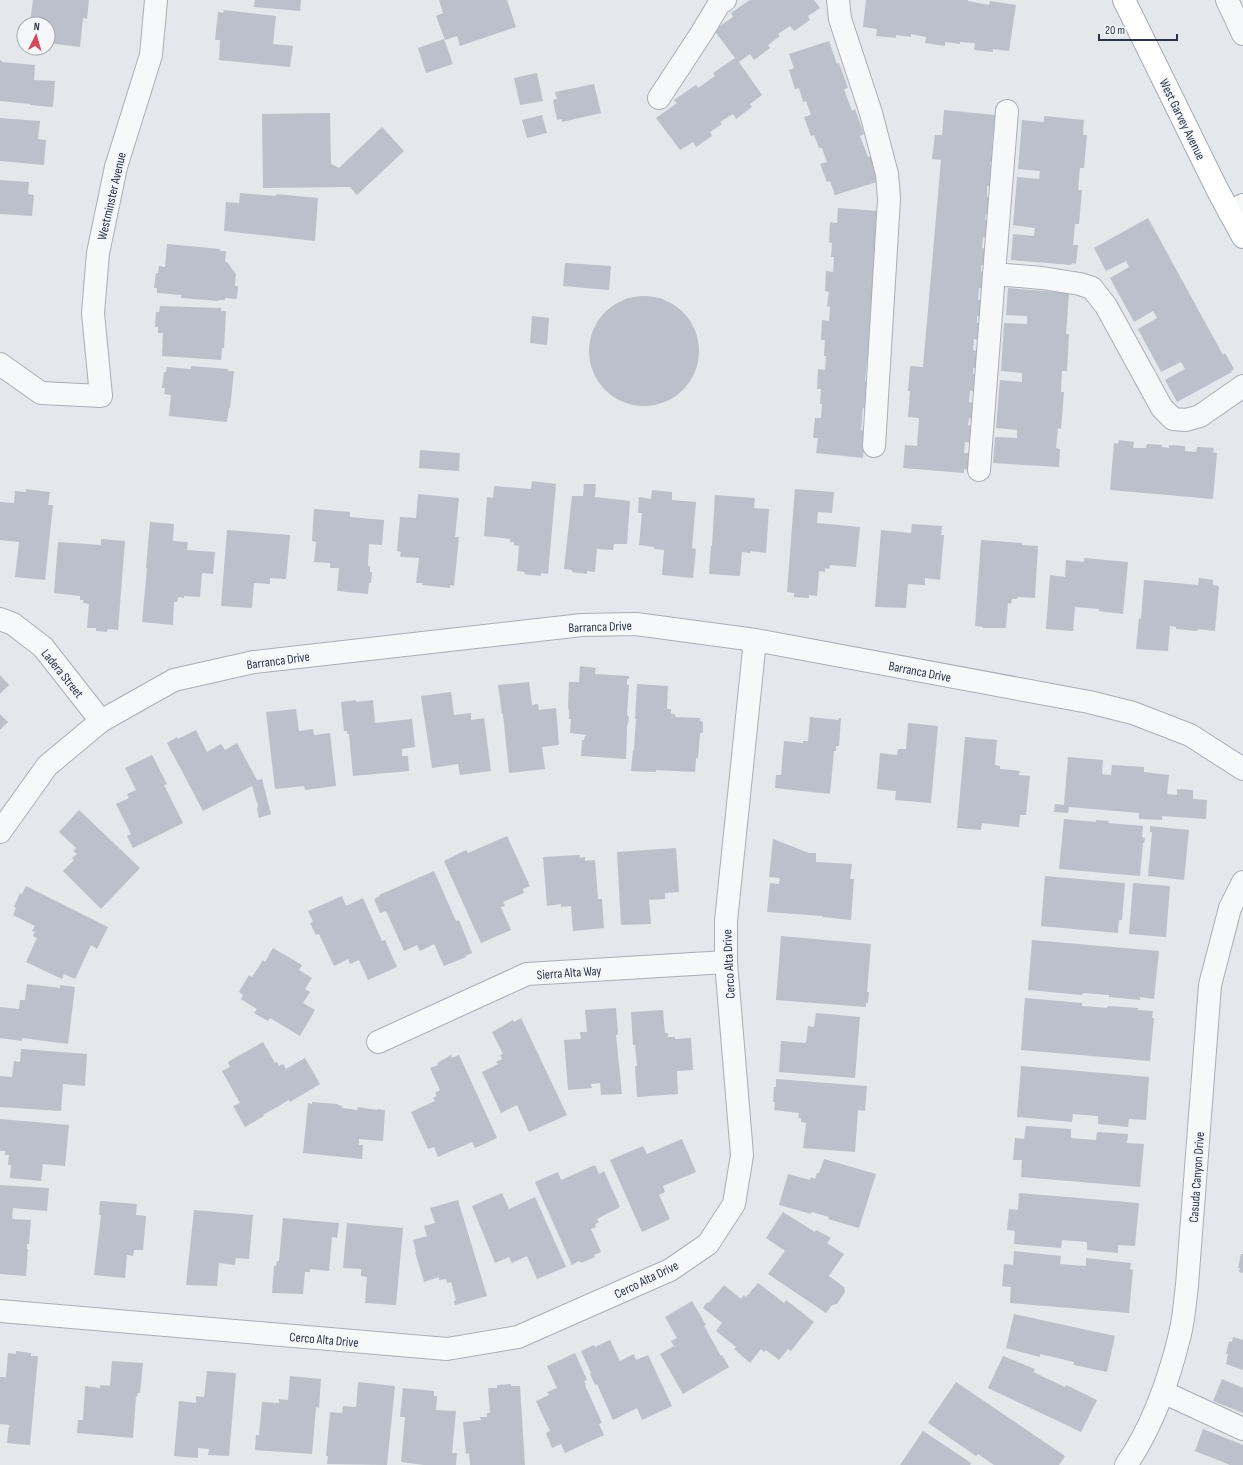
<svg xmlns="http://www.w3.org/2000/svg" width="1243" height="1465" viewBox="0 0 1243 1465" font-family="'Sofia Sans Condensed',sans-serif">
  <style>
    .building { fill: #bbc0ca }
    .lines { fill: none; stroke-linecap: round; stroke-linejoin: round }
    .minor-casing { stroke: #a9aeb7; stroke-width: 24 }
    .major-casing { stroke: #a3abb8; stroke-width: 24 }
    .minor { stroke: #f7f8fa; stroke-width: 22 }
    .major { stroke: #fff; stroke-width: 22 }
    .labels { text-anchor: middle; stroke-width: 3; stroke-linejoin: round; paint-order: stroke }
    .street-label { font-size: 13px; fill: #2b3445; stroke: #f4f6f9 }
  </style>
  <rect width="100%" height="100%" fill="#e4e7ec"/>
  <g class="building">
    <polygon points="33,0 89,0 87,19 83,18 80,47 48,43 48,24 30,22"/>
    <polygon points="255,0 301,0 300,11 254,7"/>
    <polygon points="439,0 507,0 516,27 460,46 457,36 445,40 436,16 443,13"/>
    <polygon points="750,0 814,0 820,8 808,16 810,20 794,31 790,26 778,34 780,36 768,45 770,48 754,60 750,54 739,62 762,95 750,104 752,107 736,119 733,114 720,122 722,124 710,132 712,136 696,147 693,142 680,150 656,118 677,103 674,100 696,85 698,88 715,76 713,73 735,58 714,30 733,17 731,13"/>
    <polygon points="866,0 968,0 968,1 989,5 990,1 1016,5 1009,51 993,49 993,52 974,50 975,43 960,42 960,44 945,42 945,46 925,43 926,37 911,34 911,37 896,35 896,38 876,36 877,29 863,27"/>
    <polygon points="224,10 276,16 273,44 293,46 290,67 219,60 220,40 215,40 218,12 223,13"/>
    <polygon points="444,39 453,64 426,73 418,48"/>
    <polygon points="829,41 837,64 839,63 848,88 844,89 852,111 855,109 864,134 860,136 868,157 872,156 880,181 835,195 830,181 827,182 820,164 827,162 822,148 819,148 814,135 811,136 804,117 811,115 806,101 803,102 799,88 795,89 789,70 794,68 789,54"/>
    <polygon points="0,60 2,61 2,62 35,65 34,80 55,81 53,107 30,105 30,104 0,101"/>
    <polygon points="537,73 543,101 520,105 514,78"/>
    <polygon points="594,84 601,113 562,122 562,119 557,120 553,100 557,99 555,92"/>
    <polygon points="944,110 995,115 995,118 997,118 996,135 993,135 992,145 996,146 994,163 990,162 990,165 992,165 992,187 987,186 987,197 991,197 990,214 986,214 985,220 989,221 987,238 983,237 982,248 987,249 986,266 981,265 981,272 985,272 984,289 979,288 978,300 982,300 981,316 977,316 977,323 980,323 978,340 974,339 973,350 978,351 976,368 973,368 973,374 976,374 975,391 970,391 969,402 973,403 972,419 969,418 968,425 972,426 971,443 965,442 964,453 970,453 968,470 964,469 964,473 903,468 905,445 917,446 919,418 908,417 910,391 908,391 910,366 923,367 941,160 932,159 935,135 942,135"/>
    <polygon points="330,113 331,164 339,168 382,127 404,151 357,195 350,187 263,188 262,114"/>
    <polygon points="542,115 547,133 527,138 522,120"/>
    <polygon points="1044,116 1084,120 1083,135 1087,135 1084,168 1080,168 1078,190 1082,190 1079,224 1075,224 1073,245 1078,245 1076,264 1072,263 1071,265 1011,260 1013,234 1034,236 1035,228 1013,225 1017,177 1039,179 1040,171 1018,169 1022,120 1044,122"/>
    <polygon points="0,118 40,121 38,139 46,140 44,165 0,161"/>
    <polygon points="0,180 29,182 28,194 34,195 32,216 0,214"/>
    <polygon points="240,193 276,196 276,194 318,198 315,241 224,231 226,202 239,203"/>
    <polygon points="838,208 879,211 872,284 876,284 874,311 871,310 869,332 873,333 871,360 867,360 865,381 869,382 867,409 863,408 861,430 865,431 863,458 816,453 818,438 813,438 815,418 821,418 822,404 820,404 821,389 817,389 818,369 825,370 826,356 824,356 825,340 821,340 822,320 829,321 830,307 827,306 829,292 825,291 826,271 833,272 834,257 831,257 832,243 829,242 830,222 837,223"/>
    <polygon points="1148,218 1223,355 1225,353 1234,369 1231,371 1232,372 1177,402 1165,380 1185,369 1181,362 1161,372 1138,329 1157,318 1153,311 1134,322 1110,278 1129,267 1126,261 1106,271 1094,248"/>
    <polygon points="167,244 220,249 220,251 226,251 225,262 227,262 236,274 235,286 238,286 237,299 225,298 225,300 218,300 218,301 181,298 181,295 157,293 157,288 154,288 156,273 158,273 159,266 165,267"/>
    <polygon points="565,263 611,266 609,290 563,286"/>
    <polygon points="1008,288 1069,293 1066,334 1069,334 1067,371 1062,371 1061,392 1064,392 1061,429 1058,428 1056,448 1060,449 1059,467 993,463 995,437 1017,438 1017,430 996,428 1000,380 1022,382 1022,373 1001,371 1004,323 1027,324 1027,316 1006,315"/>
    <circle cx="644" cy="351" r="55"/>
    <polygon points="160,306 221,308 221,311 226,311 224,348 222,348 221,360 162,356 163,333 158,333 158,327 155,327 156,312 159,312"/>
    <polygon points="532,316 549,318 547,345 530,343"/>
    <polygon points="191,366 228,369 228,371 234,371 230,408 229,408 227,422 169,416 171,395 164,394 165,388 162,388 164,372 166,372 167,367 191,369"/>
    <polygon points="1119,440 1134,442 1133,448 1146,448 1147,444 1162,445 1162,447 1169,448 1169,445 1185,446 1185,451 1196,452 1197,447 1214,448 1213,452 1217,453 1213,499 1110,490 1114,443 1118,444"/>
    <polygon points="420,450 460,453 459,471 419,468"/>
    <polygon points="532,481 556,484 548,574 541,573 541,576 524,574 525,572 517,571 519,546 514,545 514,542 510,542 510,539 484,536 487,497 493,498 494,486 531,489"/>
    <polygon points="584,484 596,484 595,497 630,501 627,544 614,544 613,550 597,549 595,572 587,571 587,574 572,572 572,570 564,569 572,496 583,496"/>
    <polygon points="26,489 50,492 48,505 53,505 45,580 15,577 19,542 0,540 0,502 14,503 15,491 26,492"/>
    <polygon points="795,489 834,492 832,513 818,512 817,523 860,527 856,567 830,565 829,569 825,568 825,572 819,571 817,596 809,595 809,598 794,597 794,593 787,592"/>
    <polygon points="652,490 672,492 672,500 696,502 692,548 696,549 693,578 662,575 664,550 654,549 654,547 639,545 642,513 638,513 639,497 651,499"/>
    <polygon points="418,494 459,498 455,537 459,537 454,586 450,585 450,588 422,585 423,583 416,583 419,558 400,557 401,552 397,551 400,517 416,518"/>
    <polygon points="715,495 755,498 754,508 769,509 766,553 751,551 750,553 742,552 740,576 709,574 711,546 712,546"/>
    <polygon points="314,509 350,512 350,517 384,520 382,545 369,544 368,566 370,566 370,572 372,572 371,583 369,583 368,594 337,591 339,568 330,568 330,563 314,562 316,542 312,541"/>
    <polygon points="150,522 174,524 173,541 188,542 187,550 215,552 213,574 202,573 200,597 184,596 184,598 178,597 177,602 174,602 173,625 142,622 147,568 146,568"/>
    <polygon points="912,524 942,526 941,535 944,535 940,580 925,578 925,585 908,584 906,608 875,607 881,530 911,533"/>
    <polygon points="227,530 290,535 286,579 270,578 270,584 254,583 252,608 221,606"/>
    <polygon points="101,539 125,541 118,630 108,629 107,632 96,631 96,628 87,628 89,604 83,603 84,600 80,600 80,596 54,593 58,542 101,545"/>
    <polygon points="981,540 1022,543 1022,545 1038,546 1035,598 1018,597 1017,599 1012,599 1011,604 1008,603 1006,628 983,628 983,627 975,626"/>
    <polygon points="1084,558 1128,562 1123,614 1099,611 1099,609 1075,607 1073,631 1046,629 1050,575 1065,577 1066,560 1084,562"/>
    <polygon points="1199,578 1213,580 1213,585 1219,586 1215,631 1198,629 1197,631 1176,629 1176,627 1170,626 1168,651 1136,649 1139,618 1141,619 1144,580 1198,585"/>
    <polygon points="580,666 596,668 595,674 629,676 629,679 627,679 627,685 629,685 627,714 629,718 628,724 627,726 626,759 581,756 582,740 584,740 585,736 587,735 570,733 571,719 569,719 569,710 568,707 569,682 579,682"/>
    <polygon points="0,675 9,685 0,694"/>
    <polygon points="529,682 532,705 538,704 539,710 556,708 559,745 542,747 545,769 509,773 503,714 502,714 498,685"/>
    <polygon points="637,684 668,686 667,709 671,709 671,714 675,714 675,717 700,718 700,721 703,722 703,733 700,733 698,758 696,758 695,772 656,770 656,772 631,771 633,750 634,750 636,719 635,719"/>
    <polygon points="451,692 454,715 471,713 471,720 484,718 491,771 460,775 458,764 432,768 421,696"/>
    <polygon points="356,700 356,702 373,700 375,723 412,719 415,747 402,749 402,756 408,756 409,771 353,776 349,734 347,734 347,731 344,731 341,702"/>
    <polygon points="296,709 299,731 313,729 314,735 330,733 336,786 305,790 304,786 275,789 266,712"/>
    <polygon points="0,714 8,722 0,730"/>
    <polygon points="810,717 838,720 839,718 841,718 839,746 836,746 836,751 834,751 830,794 775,788 776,775 781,775 784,741 803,743 803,741 808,741"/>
    <polygon points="908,723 938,726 931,803 895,800 896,791 877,789 880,753 897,755 898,749 906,749"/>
    <polygon points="196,730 207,752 221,744 225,750 237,743 257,780 262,779 271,814 259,818 257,809 258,806 252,786 203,811 167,743 177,737 178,739"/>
    <polygon points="965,737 997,740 995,765 1000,766 1000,769 1020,771 1019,775 1030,776 1026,815 1020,815 1019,827 982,823 981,830 957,828"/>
    <polygon points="152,755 167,784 164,785 183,823 133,848 127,836 131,834 116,804 129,798 127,794 136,790 125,768"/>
    <polygon points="1068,757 1103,760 1102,774 1111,775 1112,765 1144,767 1144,772 1169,775 1167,794 1177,795 1177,789 1193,790 1193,799 1207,800 1206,819 1162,816 1162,820 1139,819 1139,813 1069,807 1068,813 1054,812 1055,804 1064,805"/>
    <polygon points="79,810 140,868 101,909 63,871 74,860 72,858 77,854 73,851 76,848 59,832"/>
    <polygon points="1064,819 1096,822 1096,820 1109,821 1108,823 1143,826 1142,837 1145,838 1144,843 1143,843 1140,876 1059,869"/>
    <polygon points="1150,826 1189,830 1184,880 1148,876 1152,832 1150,832"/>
    <polygon points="507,836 530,886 523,889 524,893 503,902 505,906 501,907 511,930 481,943 444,861 466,850 468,853"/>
    <polygon points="773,839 809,853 816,853 816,862 852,864 850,879 854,879 851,920 822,917 823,916 767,912 770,883 779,884 780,878 769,877"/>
    <polygon points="676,848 679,892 665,893 665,899 649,900 651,924 621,925 617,852"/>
    <polygon points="580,855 580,858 585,857 585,861 595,860 598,899 602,899 604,928 573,931 571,906 561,907 561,904 547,906 543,857"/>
    <polygon points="434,871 456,921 459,920 472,953 465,956 466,957 444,966 434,944 420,951 417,945 404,951 386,911 380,913 374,899 380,896 379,895"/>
    <polygon points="1045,876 1125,883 1122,920 1119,920 1118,933 1041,926"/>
    <polygon points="1133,883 1170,886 1166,937 1129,934"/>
    <polygon points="26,886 108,927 97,949 91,945 75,979 64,974 62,979 26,962 37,938 33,936 35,932 32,931 35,926 13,915 16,908 14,907 20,893 22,894"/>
    <polygon points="342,896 346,906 363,898 382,941 385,940 397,967 368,980 359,960 350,964 348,959 334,966 319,934 316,935 310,923 313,922 308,911"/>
    <polygon points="781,936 871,944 867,992 869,992 868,1003 866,1003 866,1007 776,1000"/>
    <polygon points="1032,940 1159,951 1154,999 1140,997 1140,1000 1109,997 1109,995 1083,993 1082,995 1028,990"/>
    <polygon points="273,948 302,965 299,970 312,978 305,989 310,992 303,1003 315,1010 300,1036 270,1018 268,1021 254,1013 257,1009 241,999 243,995 239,992 249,975 252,977 263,960 265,962"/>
    <polygon points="27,984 60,988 60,985 75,987 68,1044 22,1038 22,1041 0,1038 0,1007 19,1009 20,1000 25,1000"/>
    <polygon points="1025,998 1082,1003 1082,1006 1107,1008 1108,1006 1138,1008 1138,1010 1153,1011 1152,1018 1154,1018 1150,1061 1021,1050"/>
    <polygon points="616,1008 618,1034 616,1035 622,1094 601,1095 600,1083 591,1084 592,1088 568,1090 564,1040 581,1039 580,1032 587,1032 585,1010"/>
    <polygon points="663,1010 665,1033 668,1033 668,1037 675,1037 675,1039 691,1038 693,1070 677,1071 678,1094 637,1097 635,1066 637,1066 635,1045 633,1045 631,1012"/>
    <polygon points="816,1013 860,1017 855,1078 779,1072 781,1041 806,1043 808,1026 814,1027"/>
    <polygon points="521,1018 567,1115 529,1132 517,1105 501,1113 482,1072 498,1064 496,1062 502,1059 500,1055 503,1054 492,1032 513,1020 514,1022"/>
    <polygon points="263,1042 275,1063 277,1062 279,1066 283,1064 286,1069 305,1058 320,1084 290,1102 289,1100 263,1115 264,1116 245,1127 233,1106 240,1103 222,1071 230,1067 228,1062"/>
    <polygon points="21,1049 87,1054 85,1086 63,1084 61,1111 0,1107 0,1076 12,1077 14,1061 20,1062"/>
    <polygon points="451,1055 452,1058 459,1055 497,1138 475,1148 472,1142 438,1157 434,1147 428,1149 411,1112 435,1101 433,1098 437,1096 435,1093 440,1090 430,1068 438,1065 437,1063"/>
    <polygon points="1021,1066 1149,1077 1146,1120 1129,1119 1128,1127 1098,1124 1098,1116 1073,1114 1072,1122 1017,1117"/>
    <polygon points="776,1079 867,1086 865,1111 858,1110 855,1152 803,1148 806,1123 801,1122 801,1118 798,1118 799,1113 774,1110 775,1102 773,1102 774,1087 776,1087"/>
    <polygon points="312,1102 338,1104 338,1105 342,1106 342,1108 357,1110 358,1107 377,1110 377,1109 385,1110 383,1141 359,1139 359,1145 363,1145 362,1159 303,1153 308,1103 312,1104"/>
    <polygon points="0,1119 69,1125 65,1166 43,1164 41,1181 10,1178 11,1165 8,1165 9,1155 5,1155 5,1151 0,1151"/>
    <polygon points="1026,1126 1071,1129 1071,1138 1096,1140 1097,1132 1128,1134 1127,1143 1144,1144 1140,1187 1021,1177 1022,1160 1013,1160 1015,1138 1024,1139"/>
    <polygon points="682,1139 696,1172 663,1186 665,1192 659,1195 670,1219 642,1232 610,1160 643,1146 647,1154"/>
    <polygon points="824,1159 876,1174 859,1228 828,1219 829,1217 812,1212 811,1214 779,1205 788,1174 810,1180 811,1177 815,1179 817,1173 819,1173"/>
    <polygon points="595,1165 599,1174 604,1171 620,1207 597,1219 599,1222 595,1224 596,1227 591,1229 601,1252 594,1255 595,1257 581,1263 579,1261 572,1265 535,1182 558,1172 561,1180"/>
    <polygon points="0,1185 49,1188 47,1211 13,1208 12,1219 31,1220 29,1244 27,1244 27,1249 28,1249 26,1276 0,1274"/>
    <polygon points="502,1193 509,1209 535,1197 566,1267 537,1279 527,1256 512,1263 509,1257 495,1263 472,1206"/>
    <polygon points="1019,1193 1139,1203 1135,1246 1118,1245 1118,1253 1087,1250 1087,1242 1062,1240 1061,1248 1014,1244 1015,1231 1007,1230 1009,1209 1018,1210"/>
    <polygon points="458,1200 487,1296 455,1305 454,1301 456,1300 451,1282 447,1283 446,1279 439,1280 439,1277 424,1282 415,1252 416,1252 413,1240 427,1236 424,1226 435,1223 430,1208"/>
    <polygon points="100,1201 137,1204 136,1215 146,1216 143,1250 134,1250 133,1256 127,1255 125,1278 94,1275 101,1215 99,1215"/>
    <polygon points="194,1210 253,1215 249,1259 236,1258 235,1265 219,1263 217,1286 186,1285"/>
    <polygon points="783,1212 815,1232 816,1230 831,1238 827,1243 844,1254 829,1276 844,1287 845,1292 837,1304 832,1305 826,1313 768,1274 785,1251 766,1238"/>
    <polygon points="283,1218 339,1223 337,1238 332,1237 329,1271 310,1269 310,1272 305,1272 303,1294 272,1293 274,1266 276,1266 277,1261 279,1261"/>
    <polygon points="347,1223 403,1228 396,1305 365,1303 367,1277 361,1276 361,1269 343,1268"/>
    <polygon points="1014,1251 1061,1256 1060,1264 1086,1266 1086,1258 1131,1263 1130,1269 1133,1270 1129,1313 1010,1303 1011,1287 1002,1286 1004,1264 1013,1265"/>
    <polygon points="1241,1254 1243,1254 1243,1273 1239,1272 1240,1268 1238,1268"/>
    <polygon points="758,1283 784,1303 786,1300 814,1322 791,1351 788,1349 779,1360 766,1350 764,1352 761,1349 750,1363 734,1349 736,1347 716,1331 722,1323 703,1308 707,1302 709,1303 724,1285 741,1299 744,1295 746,1297"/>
    <polygon points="692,1301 706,1325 704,1326 721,1356 722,1355 729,1367 683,1394 660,1354 674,1346 671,1341 677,1338 665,1317"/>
    <polygon points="1014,1314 1115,1336 1107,1372 1074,1365 1074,1362 1040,1354 1040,1357 1006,1348"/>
    <polygon points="1233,1337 1243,1340 1243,1370 1226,1364 1228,1354 1226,1354 1229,1341 1232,1342"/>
    <polygon points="610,1340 620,1361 634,1354 636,1360 648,1355 672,1406 642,1420 637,1408 613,1420 597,1384 595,1385 590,1374 591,1373 581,1351 594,1345 595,1347"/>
    <polygon points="16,1351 31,1353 31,1356 38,1356 30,1445 7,1443 9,1425 0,1424 0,1377 6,1377 8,1353 16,1354"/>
    <polygon points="575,1353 587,1380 584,1381 586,1384 585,1385 602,1423 599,1424 604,1435 565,1453 561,1444 552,1448 546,1433 550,1431 536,1401 549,1395 547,1392 557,1388 547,1366"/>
    <polygon points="1003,1356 1035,1369 1033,1372 1065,1387 1066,1385 1097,1400 1081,1432 988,1388"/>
    <polygon points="112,1361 143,1363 140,1393 138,1393 137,1397 136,1396 133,1438 77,1433 78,1420 83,1420 85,1386 100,1388 100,1385 110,1386"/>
    <polygon points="207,1371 236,1373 229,1456 208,1455 209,1449 198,1448 198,1458 174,1456 179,1401 196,1403 196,1396 204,1397"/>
    <polygon points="290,1376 321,1379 319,1408 316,1407 312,1454 255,1450 256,1435 259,1435 262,1402 279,1403 279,1399 288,1400"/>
    <polygon points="1222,1379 1243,1388 1243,1413 1213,1401"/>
    <polygon points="358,1382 395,1386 387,1465 327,1464 328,1456 326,1456 330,1412 342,1413 343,1406 356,1407"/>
    <polygon points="956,1382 1065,1456 1059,1465 994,1465 978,1454 976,1456 928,1423"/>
    <polygon points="511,1384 511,1386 520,1386 525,1465 470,1465 469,1453 466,1454 463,1422 481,1420 480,1417 487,1417 487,1413 490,1413 488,1388 497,1388 497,1385"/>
    <polygon points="403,1388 434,1391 434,1396 437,1396 436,1410 456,1411 452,1453 457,1453 456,1465 424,1465 401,1462 405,1417 400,1417"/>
    <polygon points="1203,1429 1243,1445 1243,1465 1230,1465 1195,1451"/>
    <polygon points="923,1431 971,1463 970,1465 900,1465"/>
  </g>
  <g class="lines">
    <g class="minor-casing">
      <g id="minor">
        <polyline points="838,0 840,19 871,113 887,174 889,199 874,446"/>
        <polyline points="1227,0 1243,34"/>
        <polyline points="659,98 701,34 719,4 725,0"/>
        <polyline points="1007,111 994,274 1042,278 1080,284 1092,288 1106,306 1162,408 1173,419 1186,420 1200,416 1243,386"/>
        <polyline points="1229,212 1243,205"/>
        <polyline points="0,364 41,393 101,396 93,313 98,253 116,167 151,55 156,0"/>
        <polyline points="979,470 994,274"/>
        <polyline points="0,619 13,624 43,647 101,721"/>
        <polyline points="0,832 47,766 101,721 174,680 254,662 582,625 636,624 755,640 1089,702 1133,713 1190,735 1243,769"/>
        <polyline points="378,1042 527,974 726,962"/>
        <polyline points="0,1311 447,1349 518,1337 670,1270 708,1244 734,1204 742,1155 726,962 726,921 755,640"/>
        <polyline points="1163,1392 1243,1429"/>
        <path d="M1126,1465C1153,1426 1169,1380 1180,1334C1184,1318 1185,1301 1187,1285L1210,985L1230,908L1243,882"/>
      </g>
    </g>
    <g class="major-casing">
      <polyline id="major" points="1124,0 1217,189 1243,237"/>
    </g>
    <use href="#minor" class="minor"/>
    <use href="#major" class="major"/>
  </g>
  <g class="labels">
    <g class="street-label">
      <text transform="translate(1183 119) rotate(64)" y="5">West Garvey Avenue</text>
      <text transform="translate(111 196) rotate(-77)" y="5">Westminster Avenue</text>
      <text transform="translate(600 626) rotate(-2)" y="5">Barranca Drive</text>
      <text transform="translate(278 660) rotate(-8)" y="5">Barranca Drive</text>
      <text transform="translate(920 671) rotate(11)" y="5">Barranca Drive</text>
      <text transform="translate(63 673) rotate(51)" y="5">Ladera Street</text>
      <text transform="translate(728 964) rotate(-93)" y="5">Cerco Alta Drive</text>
      <text transform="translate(569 972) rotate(-4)" y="5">Sierra Alta Way</text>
      <text transform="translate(1196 1177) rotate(-86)" y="5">Casuda Canyon Drive</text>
      <text transform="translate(646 1279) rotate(-26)" y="5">Cerco Alta Drive</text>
      <text transform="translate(324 1339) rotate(5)" y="5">Cerco Alta Drive</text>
    </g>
  </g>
  <g transform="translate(36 36) rotate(5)"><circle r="19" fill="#f4f6f9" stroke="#a4a8b1"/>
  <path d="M0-3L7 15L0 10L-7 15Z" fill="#d1495b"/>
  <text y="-6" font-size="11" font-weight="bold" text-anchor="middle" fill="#2b3445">N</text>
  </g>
  <path d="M1099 34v6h78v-6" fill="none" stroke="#2b3445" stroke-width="2"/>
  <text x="1105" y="34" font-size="12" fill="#2b3445" stroke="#f4f6f9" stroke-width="3" paint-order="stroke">20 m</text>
</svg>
